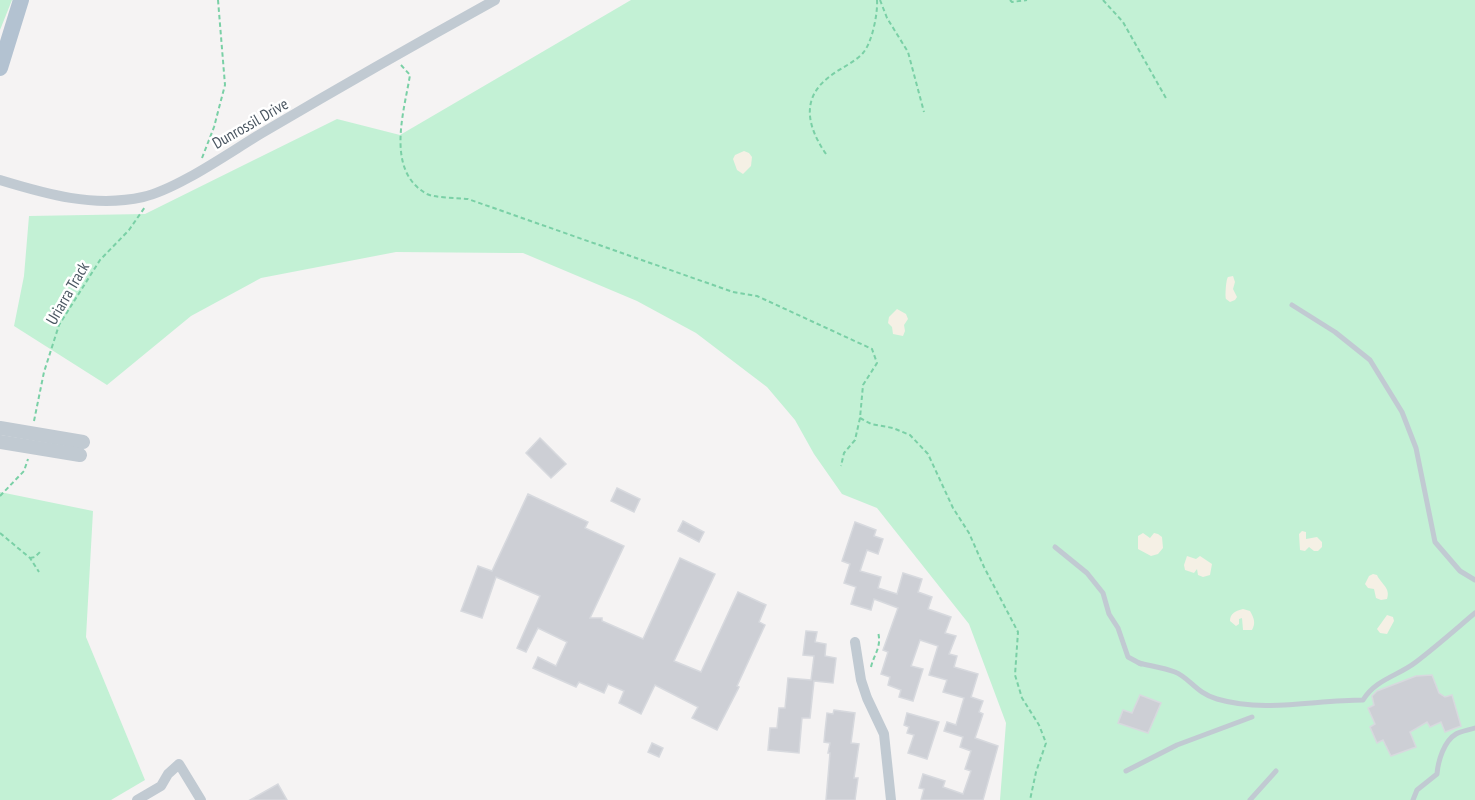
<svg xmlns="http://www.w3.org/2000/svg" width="1475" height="800" viewBox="0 0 1475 800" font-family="'PT Sans Narrow',sans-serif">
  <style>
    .green { fill: #c3f1d5 }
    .sand { fill: #f5f0e5 }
    .building { fill: #cdcfd5; stroke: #d7d9de; stroke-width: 1.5 }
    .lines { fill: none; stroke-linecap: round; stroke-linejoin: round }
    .path { stroke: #7ad0a6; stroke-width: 2; stroke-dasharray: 4.5 3; stroke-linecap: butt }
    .service { stroke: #c1cad2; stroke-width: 5 }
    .minor { stroke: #c1cad2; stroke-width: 10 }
    .tertiary { stroke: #c1cad2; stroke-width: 14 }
    .primary { stroke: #b3c2d1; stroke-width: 16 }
    .labels { text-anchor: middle; stroke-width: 5; stroke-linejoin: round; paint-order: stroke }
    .street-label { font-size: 16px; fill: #4a5661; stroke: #fff }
  </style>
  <rect width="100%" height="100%" fill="#f5f3f3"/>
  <g class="green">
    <polygon points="0,0 12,0 0,30"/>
    <polygon points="631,0 1475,0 1475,800 1000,800 1006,723 969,624 877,508 842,494 814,454 795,420 767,387 696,333 637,301 523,253 396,252 261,278 191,316 107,385 14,326 24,276 29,216 145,214 337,119 400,135"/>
    <polygon points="0,492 93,511 86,637 145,780 111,800 0,800"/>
  </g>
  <g class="sand">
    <polygon points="744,151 749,153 752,157 751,166 743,174 737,170 733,159 735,155"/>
    <path d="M1233,276L1235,282L1233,289L1237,297L1235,300L1230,302L1226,299C1225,296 1226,279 1228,277Z"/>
    <polygon points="897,309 906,314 908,319 904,325 905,331 903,336 893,334 892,327 888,323 889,317"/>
    <polygon points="1302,531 1306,532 1306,539 1317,537 1322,542 1322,547 1318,551 1314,551 1309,547 1305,551 1300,550 1299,534"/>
    <polygon points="1143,533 1150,538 1154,533 1158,534 1162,537 1163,548 1158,554 1151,556 1138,549 1138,536"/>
    <polygon points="1187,556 1196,559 1200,556 1212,564 1210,575 1203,577 1198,575 1197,569 1194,573 1185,570 1184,565"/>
    <path d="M1373,574L1377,575C1381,584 1391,588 1387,599L1381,600L1376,598L1374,589L1368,588L1365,584L1369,576Z"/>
    <path d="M1243,609L1250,611C1254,618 1256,623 1252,630H1243L1242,618L1239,619V624L1236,626L1230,621C1230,613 1236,611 1243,609Z"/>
    <polygon points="1387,615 1393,617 1394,621 1387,634 1380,633 1377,629"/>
  </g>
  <g class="building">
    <polygon points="540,438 566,464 551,478 526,453"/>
    <polygon points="617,488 640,499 634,512 611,501"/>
    <polygon points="528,494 588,522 585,528 624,546 590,618 602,618 602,621 643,639 680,558 715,574 674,661 701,672 738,592 766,605 759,622 765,625 737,686 739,687 717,730 692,718 698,707 655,685 641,714 619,703 624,691 608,684 604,693 579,682 576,687 533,668 538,657 556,666 567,642 538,628 526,652 517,648 540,596 496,577 482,618 461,611 478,566 492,571"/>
    <polygon points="683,521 704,532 699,542 678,531"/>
    <polygon points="855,522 876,530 874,536 883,539 878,554 867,550 860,571 881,577 878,588 897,594 903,573 922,579 918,592 932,597 928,609 951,617 945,633 956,636 949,654 957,656 954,667 978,674 971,697 983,701 979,712 983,714 975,738 998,746 983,800 921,800 924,789 919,788 923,774 945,781 943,787 963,794 971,771 965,769 971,751 960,747 963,737 944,731 947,722 956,725 964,698 943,692 947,680 929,675 938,646 920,640 911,666 923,669 913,701 899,697 901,690 888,685 890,677 881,674 888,652 883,650 898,608 874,599 871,610 851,604 856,587 844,583 850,564 842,561"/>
    <polygon points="806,631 817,632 815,642 826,644 825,656 836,658 833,683 814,681 810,718 802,718 799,753 768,750 770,728 777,728 779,708 785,708 788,678 811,680 814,656 803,655"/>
    <polygon points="1432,675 1439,693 1445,697 1452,695 1461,726 1445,732 1441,722 1430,727 1427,722 1410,732 1416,747 1391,756 1383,740 1377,743 1370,727 1375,724 1368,708 1374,705 1372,696 1377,691 1416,676"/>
    <polygon points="1140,695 1161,703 1148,733 1118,723 1123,710 1132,713"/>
    <polygon points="834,710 855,713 851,743 859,744 854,778 858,778 855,800 826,800 830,753 828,753 830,743 824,742 825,731 827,713 833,714"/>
    <polygon points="907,713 939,722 927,759 908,753 914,735 907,733 909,727 904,725"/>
    <polygon points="652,743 663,748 659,757 648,752"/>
    <polygon points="278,784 287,800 250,800"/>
  </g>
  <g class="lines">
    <g class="path">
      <polyline points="880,0 887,18 908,52 924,112"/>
      <polyline points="1010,0 1012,2 1027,0"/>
      <polyline points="1103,0 1123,22 1167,100"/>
      <path d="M401,65L410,75C404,112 385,171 427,194C435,198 458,198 468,199L733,292L757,296L872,349L877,363L863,385L860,418L855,440L844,453L841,466"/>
      <path d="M826,154C808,128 800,99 829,77C840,68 854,63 863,53C872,43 878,13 877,0"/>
      <polyline points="202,158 214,127 225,85 218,0"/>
      <polyline points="860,418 871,424 893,428 910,435 928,454 953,508 969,533 984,567 1018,632 1015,675 1022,698 1039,725 1046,743 1036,772 1030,800"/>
      <polyline points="34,421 44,372 59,325 100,260 129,230 145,207"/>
      <polyline points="0,496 24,471 28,459"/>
      <polyline points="0,533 30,558 39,572"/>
      <polyline points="30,558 35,557 41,551"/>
      <path d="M871,667C874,654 882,647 878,632"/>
    </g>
    <g class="service">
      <polyline points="1292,305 1335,332 1370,360 1402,412 1416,448 1435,542 1460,571 1475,580"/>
      <polyline points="1055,547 1087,573 1103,593 1109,614 1118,628 1128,657 1141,664"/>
      <path d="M1139,663C1151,666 1164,668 1175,672C1190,678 1196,693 1217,699C1265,713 1314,700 1363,700C1376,679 1398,676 1416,662C1437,646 1456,629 1475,613"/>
      <polyline points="1126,771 1177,745 1252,717"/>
      <polyline points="1250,800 1276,771"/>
      <path d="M1413,800L1417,790L1437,774C1438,761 1444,741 1456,734C1461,731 1469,730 1475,728"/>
    </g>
    <g class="minor">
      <path d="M0,180C46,194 94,208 143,197C178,189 230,152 262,133C340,87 417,43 495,0"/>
      <polyline points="855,642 861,680 867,698 884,734 891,800"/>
      <polyline points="137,800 161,786 168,774 179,764 201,800"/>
    </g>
    <g class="tertiary">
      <polyline points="0,428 83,442"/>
      <polyline points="0,442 80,455"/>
    </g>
    <polyline class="primary" points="0,68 21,0"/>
  </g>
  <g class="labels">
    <g class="street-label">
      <text transform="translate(250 123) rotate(-30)" y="6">Dunrossil Drive</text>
      <text transform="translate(67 293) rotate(-60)" y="6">Uriarra Track</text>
    </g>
  </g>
</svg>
